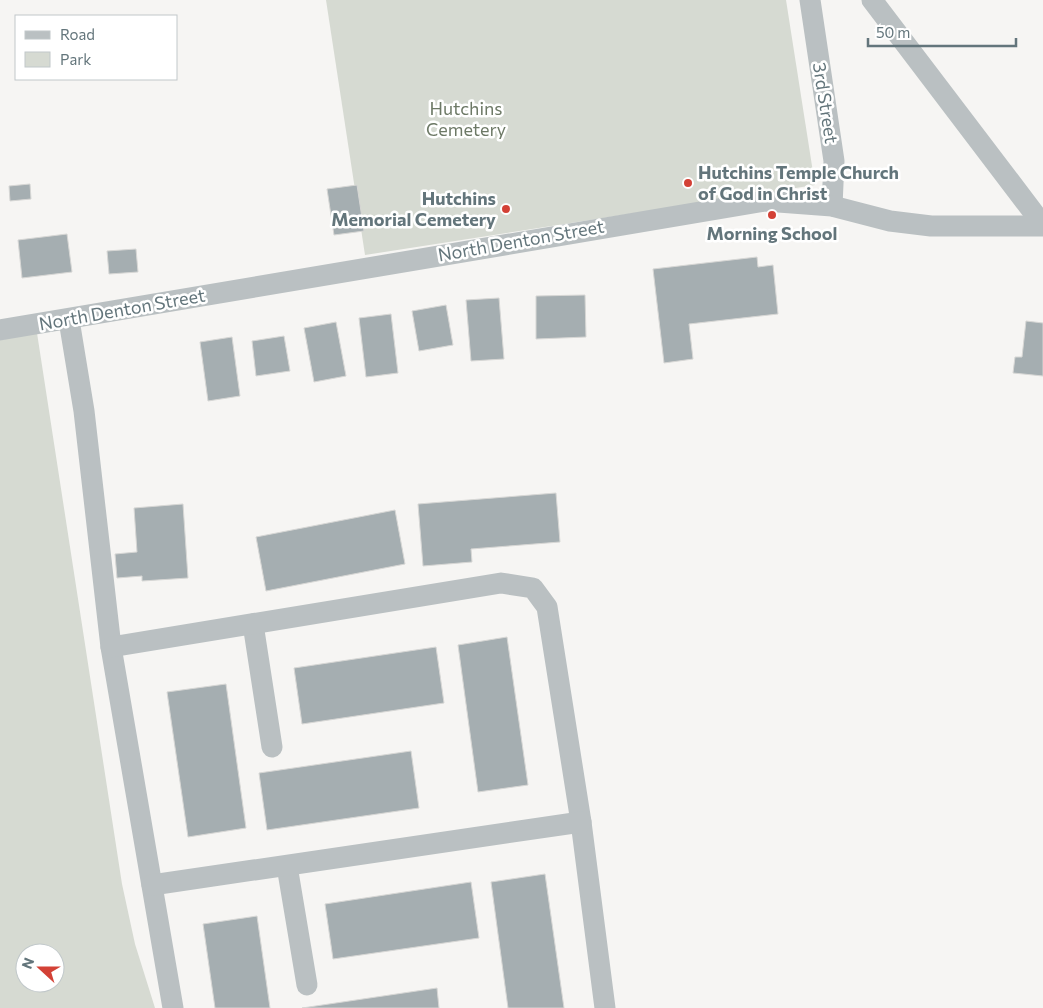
<svg xmlns="http://www.w3.org/2000/svg" width="1043" height="1008" viewBox="0 0 1043 1008" font-family="Commissioner,sans-serif">
  <style>
    .green { fill: #d6dad2; fill-rule: evenodd }
    .building { fill: #a5aeb1; stroke: #d7d7d5 }
    .lines { fill: none; stroke-linecap: round; stroke-linejoin: round }
    .minor { stroke: #bac0c2; stroke-width: 21 }
    .poi-dot { fill: #d34136; stroke: #fff; stroke-width: 2 }
    .labels { text-anchor: middle; stroke-width: 5; stroke-linejoin: round; paint-order: stroke }
    .street-label { font-size: 18px; fill: #63757b; stroke: #fff }
    .park-label { font-size: 18px; fill: #6d7966; stroke: #fff }
    .poi-label { font-size: 18px; font-weight: bold; fill: #63757b; stroke: #fff; text-anchor: start }
  </style>
  <rect width="100%" height="100%" fill="#f6f5f3"/>
  <g class="green">
    <polygon points="326,0 786,0 815,185 365,255"/>
    <path d="M37,333L122,884L135,944L155,1008H0V340ZM25,953H55V983H25Z"/>
  </g>
  <g class="building">
    <polygon points="30,184 31,199 10,201 9,186"/>
    <polygon points="357,185 364,231 334,235 327,189"/>
    <polygon points="67,234 72,272 22,278 18,240"/>
    <polygon points="136,249 138,272 109,274 107,251"/>
    <polygon points="757,257 758,267 773,265 778,314 689,324 693,359 664,363 653,269"/>
    <polygon points="585,295 586,337 536,339 536,296"/>
    <polygon points="499,298 504,359 471,361 466,300"/>
    <polygon points="446,305 453,345 419,351 412,311"/>
    <polygon points="391,314 398,373 366,377 359,318"/>
    <polygon points="1026,321 1043,323 1043,376 1013,373 1015,357 1022,357"/>
    <polygon points="336,322 346,376 314,382 304,328"/>
    <polygon points="284,336 290,371 256,376 252,341"/>
    <polygon points="232,337 240,396 208,401 200,342"/>
    <polygon points="556,493 560,542 471,549 472,562 423,566 418,504"/>
    <polygon points="183,504 188,578 142,581 142,576 117,578 115,554 137,552 134,508"/>
    <polygon points="395,510 405,564 266,591 256,537"/>
    <polygon points="507,637 528,785 478,792 458,645"/>
    <polygon points="436,647 444,703 302,724 294,668"/>
    <polygon points="226,684 246,828 188,837 167,692"/>
    <polygon points="411,751 419,808 267,830 259,773"/>
    <polygon points="545,874 564,1008 508,1008 491,882"/>
    <polygon points="471,882 479,938 333,959 325,904"/>
    <polygon points="257,916 270,1008 215,1008 203,924"/>
    <polygon points="437,988 439,1008 302,1008"/>
  </g>
  <g class="lines">
    <g class="minor">
      <polyline points="810,0 834,161 832,206"/>
      <polyline points="872,0 1043,225"/>
      <polyline points="69,320 84,411 111,647 173,1008"/>
      <polyline points="0,330 765,201 832,206 890,221 931,226 1043,226"/>
      <polyline points="253,624 272,747"/>
      <polyline points="111,647 501,583 533,588 547,607 581,822 605,1008"/>
      <polyline points="287,866 307,985"/>
      <polyline points="152,885 581,822"/>
    </g>
  </g>
  <g class="poi-dot">
    <circle cx="688" cy="183" r="5"/>
    <circle cx="506" cy="209" r="5"/>
    <circle cx="772" cy="215" r="5"/>
  </g>
  <g class="labels">
    <g class="street-label">
      <text transform="translate(825 103) rotate(81)" y="6">3rd Street</text>
      <text transform="translate(521 241) rotate(-10)" y="6">North Denton Street</text>
      <text transform="translate(122 310) rotate(-10)" y="6">North Denton Street</text>
    </g>
    <g class="park-label">
      <text x="466" y="115">Hutchins<tspan x="466" dy="21">Cemetery</tspan></text>
    </g>
    <g class="poi-label">
      <text x="698" y="179">Hutchins Temple Church<tspan x="698" dy="21">of God in Christ</tspan></text>
      <text x="496" y="205" text-anchor="end">Hutchins<tspan x="496" dy="21">Memorial Cemetery</tspan></text>
      <text x="772" y="240" text-anchor="middle">Morning School</text>
    </g>
  </g>
  <rect x="15" y="15" width="162" height="65" fill="#ffffff" stroke="#c1c8ca"/>
  <rect x="25" y="31" width="25" height="8" fill="#bac0c2" stroke="#c1c8ca"/>
  <text x="60" y="40" font-size="15" fill="#63757b">Road</text>
  <rect x="25" y="52" width="25" height="15" fill="#d6dad2" stroke="#c1c8ca"/>
  <text x="60" y="65" font-size="15" fill="#63757b">Park</text>
  <g transform="translate(40 968) rotate(291)"><circle r="24" fill="#ffffff" stroke="#c1c8ca"/>
  <path d="M0-4L9 19L0 12L-9 19Z" fill="#d34136"/>
  <text y="-8" font-size="14" font-weight="bold" text-anchor="middle" fill="#63757b">N</text>
  </g>
  <path d="M868 38v8h148v-8" fill="none" stroke="#63757b" stroke-width="2.5"/>
  <text x="876" y="38" font-size="15" fill="#63757b" stroke="#ffffff" stroke-width="4" paint-order="stroke">50 m</text>
</svg>
